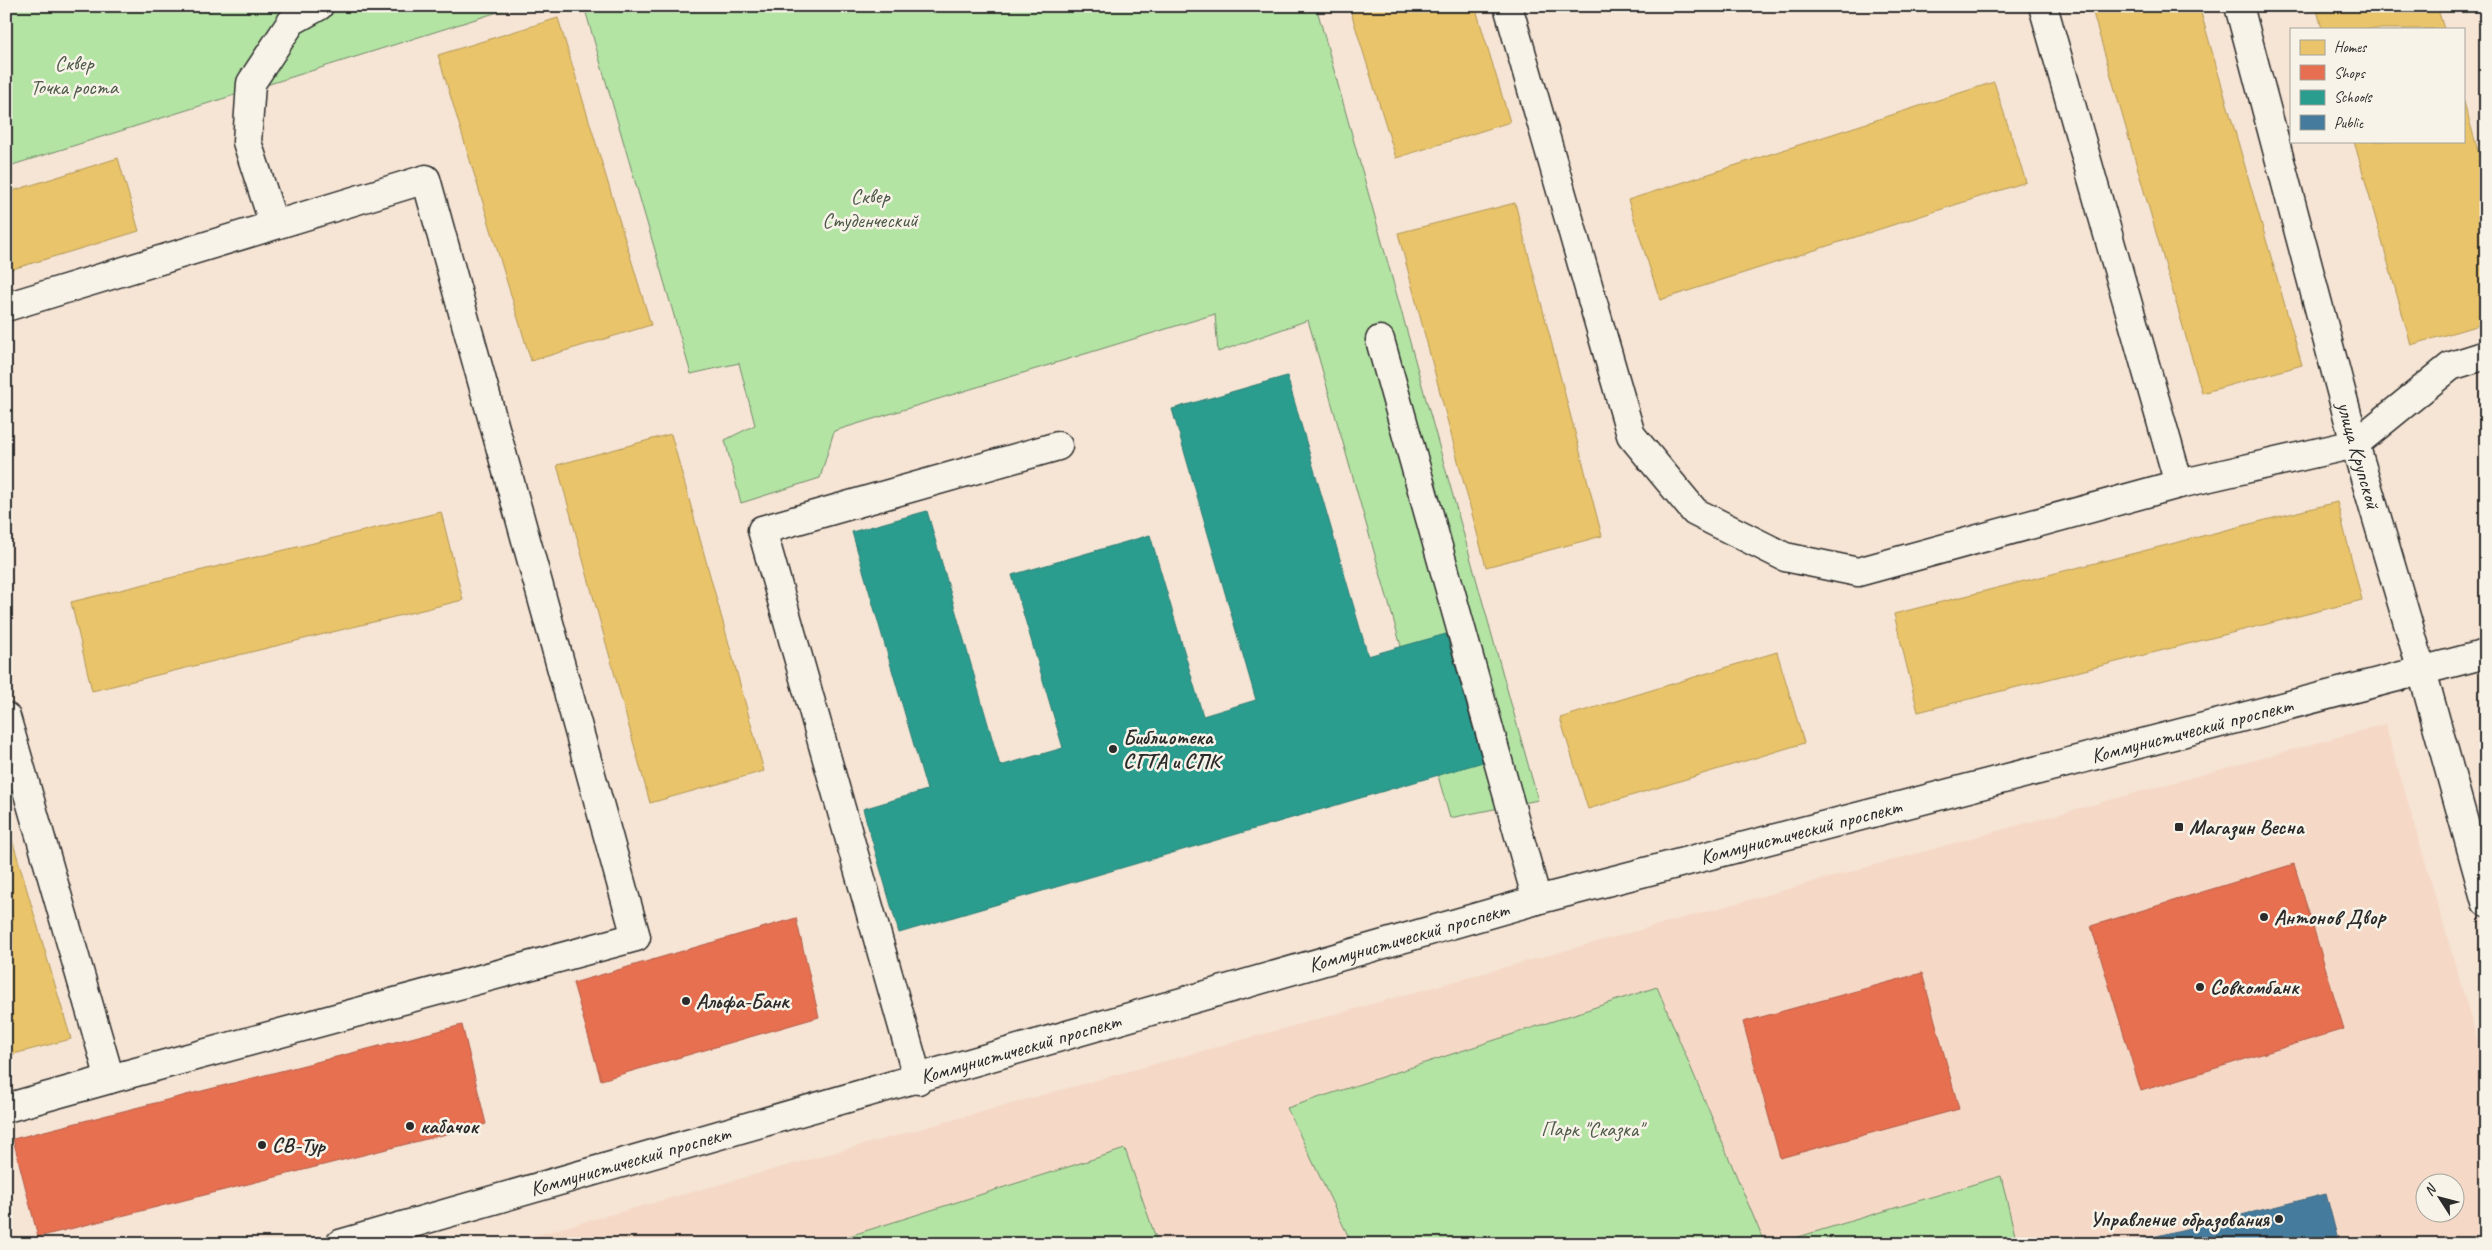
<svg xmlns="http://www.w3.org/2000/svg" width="2492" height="1250" viewBox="0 0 2492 1250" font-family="Caveat,sans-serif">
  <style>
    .built { fill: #f5d9c6; fill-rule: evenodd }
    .green { fill: #b4e4a4; stroke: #708868 }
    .homes { fill: #e9c46a; stroke: #b09657 }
    .shops { fill: #e76f51; stroke: #af5b46 }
    .schools { fill: #2a9d8f; stroke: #2a7b71 }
    .public { fill: #457b9d; stroke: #3d637b }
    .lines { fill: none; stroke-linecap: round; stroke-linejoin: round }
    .minor-casing { stroke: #2b2b2b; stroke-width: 31 }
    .major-casing { stroke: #2b2b2b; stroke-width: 31 }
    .minor { stroke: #f7f3e8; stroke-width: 28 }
    .major { stroke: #f7f3e8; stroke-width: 28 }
    .poi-dot { fill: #2b2b2b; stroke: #f7f3e8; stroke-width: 2 }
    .labels { text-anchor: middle; stroke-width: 5; stroke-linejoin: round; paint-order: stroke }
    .park-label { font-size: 21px; fill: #4d5949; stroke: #f7f3e8 }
    .street-label { font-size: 21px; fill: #2b2b2b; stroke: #f7f3e8 }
    .poi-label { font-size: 21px; font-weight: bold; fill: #2b2b2b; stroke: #f7f3e8; text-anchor: start }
  </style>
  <rect width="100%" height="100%" fill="#f6e4d4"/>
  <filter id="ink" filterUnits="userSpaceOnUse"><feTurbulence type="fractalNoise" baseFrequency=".02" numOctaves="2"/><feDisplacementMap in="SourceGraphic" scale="10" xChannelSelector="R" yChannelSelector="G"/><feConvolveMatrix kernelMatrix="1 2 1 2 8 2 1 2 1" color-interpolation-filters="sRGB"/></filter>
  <g filter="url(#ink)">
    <path class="built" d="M2385,724L2486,1070V1244H504ZM2424,1182H2454V1212H2424Z"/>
    <g class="green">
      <polygon points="6,6 517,6 6,167"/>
      <polygon points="584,6 1316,6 1538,800 1450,818 1308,320 1218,352 1215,314 834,431 820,478 741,503 725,440 755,425 739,363 691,374"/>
      <polygon points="1657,987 1765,1244 1352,1244 1287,1108"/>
      <polygon points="1125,1149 1158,1244 824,1244"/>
      <polygon points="2001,1176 2017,1244 1775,1244"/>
    </g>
    <g class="homes">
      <polygon points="1349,6 1475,6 1510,122 1396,158"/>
      <polygon points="2091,6 2199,6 2302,365 2202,393"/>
      <polygon points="2316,6 2437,6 2444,29 2322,29"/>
      <polygon points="558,18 651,325 531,361 438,55"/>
      <polygon points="1994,82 2026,182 1660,300 1628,200"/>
      <polygon points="2463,99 2486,179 2486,323 2411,345 2354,141 2463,141"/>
      <polygon points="118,158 139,231 6,271 6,193"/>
      <polygon points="1515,203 1602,536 1486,567 1398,233"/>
      <polygon points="671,434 764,771 650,803 557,465"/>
      <polygon points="2337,502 2362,600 1918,712 1894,614"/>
      <polygon points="441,512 463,600 92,691 71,602"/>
      <polygon points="1777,652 1804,743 1588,809 1560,718"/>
      <polygon points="11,836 71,1039 6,1056 6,837"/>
    </g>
    <g class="shops">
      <polygon points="2294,864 2344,1029 2141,1091 2091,926"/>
      <polygon points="796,918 819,1017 601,1080 573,983"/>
      <polygon points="1922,973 1959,1109 1780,1158 1743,1022"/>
      <polygon points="462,1025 486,1124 38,1237 13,1139"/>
    </g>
    <polygon class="schools" points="1287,376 1368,656 1446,634 1483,762 899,933 863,809 927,790 852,532 927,511 1000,766 1063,748 1012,575 1150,535 1203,716 1256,700 1172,409"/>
    <polygon class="public" points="2326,1194 2339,1244 2125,1244"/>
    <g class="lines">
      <g class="minor-casing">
        <g id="minor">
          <polyline points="1508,6 1631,435 1695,512 1785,557 1858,572 2179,484 2043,6"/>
          <path id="s1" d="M2239,6L2355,444L2422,671L2486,902"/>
          <polyline points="274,225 247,142 251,83 292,21 319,6"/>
          <polyline points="6,307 426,179 636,937 110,1079"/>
          <polyline points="1380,340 1537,900"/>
          <polyline points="2179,484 2355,444 2451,366 2486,355"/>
          <polyline points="6,717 110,1079 6,1108"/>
          <polyline points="918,1080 762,530 1058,446"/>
        </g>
      </g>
      <g class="major-casing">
        <g id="major">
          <path id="s2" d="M340,1244L1537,900L2486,654"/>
        </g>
      </g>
      <use href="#minor" class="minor"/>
      <use href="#major" class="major"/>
    </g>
  </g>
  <g class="poi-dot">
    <circle cx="1113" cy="749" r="5"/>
    <rect x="2174" y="822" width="10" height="10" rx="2.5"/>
    <circle cx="2264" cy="917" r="5"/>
    <circle cx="2200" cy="987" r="5"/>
    <circle cx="686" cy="1001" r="5"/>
    <circle cx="410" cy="1126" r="5"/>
    <circle cx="262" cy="1145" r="5"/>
    <circle cx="2279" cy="1219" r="5"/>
  </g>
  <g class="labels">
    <g class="park-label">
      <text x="74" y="70">Сквер<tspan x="74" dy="24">Точка роста</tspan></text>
      <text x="870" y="203">Сквер<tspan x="870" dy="24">Студенческий</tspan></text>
      <text x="1592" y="1136">Парк "Сказка"</text>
    </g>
    <g class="street-label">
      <text dy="7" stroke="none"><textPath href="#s1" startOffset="465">улица Крупской</textPath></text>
      <text dy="7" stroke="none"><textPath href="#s2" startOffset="1922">Коммунистический проспект</textPath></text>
      <text dy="7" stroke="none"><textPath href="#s2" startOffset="1518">Коммунистический проспект</textPath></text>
      <text dy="7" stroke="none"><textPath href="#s2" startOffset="1112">Коммунистический проспект</textPath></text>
      <text dy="7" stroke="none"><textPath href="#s2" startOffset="708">Коммунистический проспект</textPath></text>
      <text dy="7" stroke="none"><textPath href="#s2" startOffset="302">Коммунистический проспект</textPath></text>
    </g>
    <g class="poi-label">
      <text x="1123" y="744">Библиотека<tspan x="1123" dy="24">СГТА и СПК</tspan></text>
      <text x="2189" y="834">Магазин Весна</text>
      <text x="2274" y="924">Антонов Двор</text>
      <text x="2210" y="994">Совкомбанк</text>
      <text x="696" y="1008">Альфа-Банк</text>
      <text x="420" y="1133">кабачок</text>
      <text x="272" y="1152">СВ-Тур</text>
      <text x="2269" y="1226" text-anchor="end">Управление образования</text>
    </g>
  </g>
  <rect width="2492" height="1250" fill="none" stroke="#f7f3e8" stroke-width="25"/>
  <rect x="12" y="12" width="2467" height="1225" fill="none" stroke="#2b2b2b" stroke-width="2" filter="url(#ink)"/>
  <rect x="2290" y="28" width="175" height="115" fill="#f7f3e8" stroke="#a5a39c"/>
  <rect x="2300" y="40" width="25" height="15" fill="#e9c46a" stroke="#a5a39c"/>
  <text x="2334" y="52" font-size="15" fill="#2b2b2b">Homes</text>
  <rect x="2300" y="65" width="25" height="15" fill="#e76f51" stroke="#a5a39c"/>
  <text x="2334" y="78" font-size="15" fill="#2b2b2b">Shops</text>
  <rect x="2300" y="90" width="25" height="15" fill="#2a9d8f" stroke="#a5a39c"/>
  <text x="2334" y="102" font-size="15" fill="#2b2b2b">Schools</text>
  <rect x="2300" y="115" width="25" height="15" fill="#457b9d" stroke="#a5a39c"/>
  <text x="2334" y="128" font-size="15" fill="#2b2b2b">Public</text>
  <g transform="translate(2440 1198) rotate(306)"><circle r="24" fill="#f7f3e8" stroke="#a5a39c"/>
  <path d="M0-4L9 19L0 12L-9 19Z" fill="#2b2b2b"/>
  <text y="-8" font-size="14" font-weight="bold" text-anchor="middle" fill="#2b2b2b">N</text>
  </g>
</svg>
